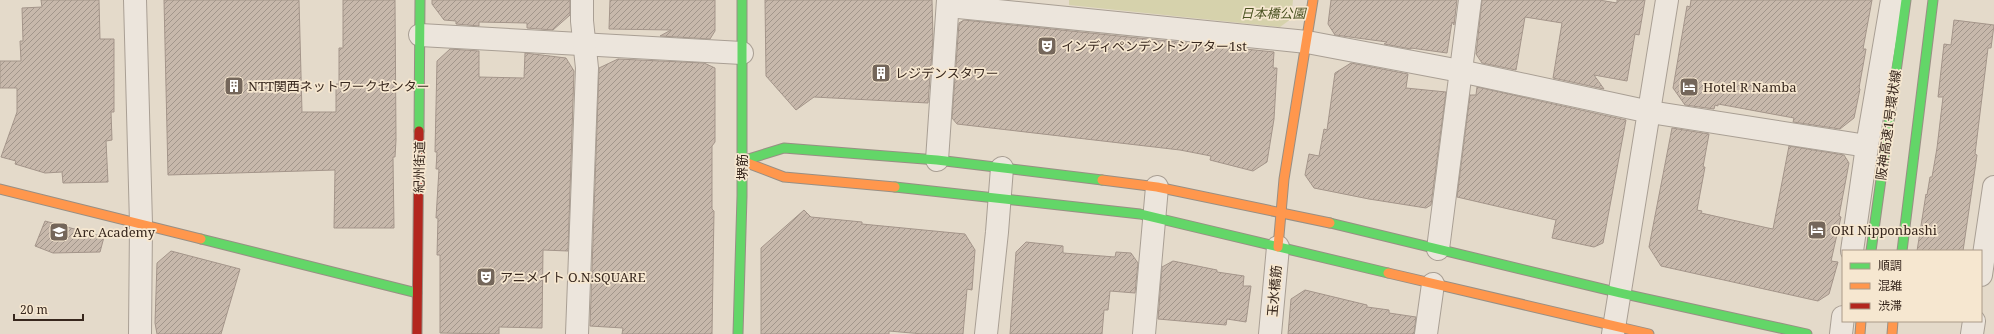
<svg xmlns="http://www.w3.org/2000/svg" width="1994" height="334" viewBox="0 0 1994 334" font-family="'Noto Serif','Noto Sans JP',serif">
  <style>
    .green { fill: #d6d2ac }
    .building { fill: url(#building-hatch); stroke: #a4958a }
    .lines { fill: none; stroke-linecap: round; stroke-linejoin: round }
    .street-casing { stroke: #a99f94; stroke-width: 24 }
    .fast-casing { stroke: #988f84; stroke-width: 11 }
    .slow-casing { stroke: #988f84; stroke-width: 11 }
    .jam-casing { stroke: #988f84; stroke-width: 11 }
    .street { stroke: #ece5dc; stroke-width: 22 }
    .fast { stroke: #63d668; stroke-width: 9 }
    .slow { stroke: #ff974d; stroke-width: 9 }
    .jam { stroke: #b3261e; stroke-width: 9 }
    .labels { text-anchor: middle; stroke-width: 3.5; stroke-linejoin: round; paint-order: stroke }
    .park-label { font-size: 13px; font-style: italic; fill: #4c5423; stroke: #f6e7d0 }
    .poi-label { font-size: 13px; fill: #37271d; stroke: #f6e7d0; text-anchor: start }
    .street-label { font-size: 13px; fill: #37271d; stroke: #f6e7d0 }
  </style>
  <defs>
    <pattern id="building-hatch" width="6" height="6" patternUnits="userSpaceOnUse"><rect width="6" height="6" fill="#c7b8ab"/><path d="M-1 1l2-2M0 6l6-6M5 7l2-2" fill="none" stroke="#a2968b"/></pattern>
  </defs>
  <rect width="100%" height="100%" fill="#e4daca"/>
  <polygon class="green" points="1069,0 1293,0 1291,19 1280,27 1069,5"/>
  <g class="building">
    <polygon points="41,0 99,0 100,39 114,39 114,112 111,112 112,140 106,141 108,182 63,183 62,172 45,173 15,164 16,161 1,157 17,112 17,88 0,88 0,61 21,61 20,41 23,41 22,8 42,7"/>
    <polygon points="164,0 299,0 302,112 336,112 336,84 339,84 339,48 343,48 343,0 395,0 396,140 395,157 393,157 394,228 334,228 335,170 168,175"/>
    <polygon points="432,0 570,0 570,15 553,30 527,28 527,23 479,22 479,26 456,24 456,21 444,20 432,4"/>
    <polygon points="610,0 715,0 715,31 710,39 660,36 671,30 609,29"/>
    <polygon points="765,0 932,0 933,39 928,103 814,97 796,110 766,76"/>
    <polygon points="1331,0 1457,0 1454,25 1452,22 1447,53 1411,48 1411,49 1384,44 1387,42 1335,35 1328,24"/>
    <polygon points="1482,0 1599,0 1617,3 1617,0 1645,0 1639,35 1635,34 1627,81 1594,75 1604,89 1553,78 1562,23 1525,17 1516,70 1482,63 1476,54"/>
    <polygon points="1691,0 1872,0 1863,49 1866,49 1859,88 1860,89 1854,118 1840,129 1793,122 1794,118 1718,104 1718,106 1715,105 1714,109 1685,105 1673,88 1687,6 1690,7"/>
    <polygon points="964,20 1274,52 1273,68 1277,68 1274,119 1267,162 1253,171 1210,160 1211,156 1180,150 957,124 952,118 959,23"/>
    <polygon points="1954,20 1994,25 1991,48 1988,48 1975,154 1977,155 1963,251 1917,251 1926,194 1927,195 1930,177 1932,177 1937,148 1943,97 1938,97 1944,44 1951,45"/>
    <polygon points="450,49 479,51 479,77 524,78 525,53 566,58 574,71 568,251 543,250 542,328 499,327 499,334 440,333 440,255 437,255 438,218 436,218 439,169 436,169 437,152 435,152 437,61"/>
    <polygon points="618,59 704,63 715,68 715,142 712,146 712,209 714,211 712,334 622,334 623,328 590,326 599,68"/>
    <polygon points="1351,63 1408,74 1406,88 1446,92 1431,205 1426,208 1369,199 1314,188 1305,175 1309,154 1319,156 1324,129 1327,130 1335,73"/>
    <polygon points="1477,87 1626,120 1603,243 1594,247 1552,238 1556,220 1457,197 1470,95 1476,95"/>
    <polygon points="1672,128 1709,134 1703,167 1705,167 1697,210 1702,211 1701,213 1768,228 1773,229 1789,146 1844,155 1849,163 1839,216 1841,217 1831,261 1838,262 1829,294 1818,301 1661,266 1649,247"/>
    <polygon points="804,210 811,217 862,222 862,224 965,234 975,250 972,290 967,289 963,334 923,334 889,331 889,334 761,334 761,248"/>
    <polygon points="45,221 104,237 100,252 53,253 35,246"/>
    <polygon points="1026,242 1063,246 1063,253 1115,257 1116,252 1131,253 1138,263 1135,293 1110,291 1108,310 1104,310 1102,334 1010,334 1016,252"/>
    <polygon points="171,251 240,269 221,334 157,334 155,323 157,263"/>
    <polygon points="1173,261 1217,270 1217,272 1244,276 1243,286 1251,286 1246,322 1227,319 1226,325 1158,319 1162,267"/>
    <polygon points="1305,290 1367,305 1367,307 1389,310 1389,313 1416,317 1414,334 1288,334 1291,299"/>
  </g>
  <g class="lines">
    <g class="street-casing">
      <g id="street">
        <polyline points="135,0 141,224 140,334"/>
        <polyline points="948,6 1307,42 1460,71 1650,112 1867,146"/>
        <polyline points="420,35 742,53"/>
        <polyline points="937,160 948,0"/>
        <polyline points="1438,249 1470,0"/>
        <polyline points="1852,251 1867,146 1892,0"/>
        <polyline points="1981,275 1994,187"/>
        <polyline points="577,334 587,68 582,21 582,0"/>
        <polyline points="986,334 997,232 1002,168"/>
        <polyline points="1144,334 1157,187"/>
        <polyline points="1270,334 1278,247"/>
        <polyline points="1426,334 1433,284"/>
        <polyline points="1613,334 1667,0"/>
        <polyline points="1841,334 1843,317"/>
        <polyline points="1972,334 1974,321"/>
      </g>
    </g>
    <g class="fast-casing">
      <g id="fast">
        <polyline points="419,131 420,0"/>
        <polyline points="742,161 784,148 937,160 1102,180"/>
        <polyline points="895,187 1140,214 1388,273"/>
        <polyline points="1330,223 1620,293 1807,334"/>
        <polyline points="201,239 417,293"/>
        <polyline points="1871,251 1906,0"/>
        <polyline points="1902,251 1933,0"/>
        <polyline points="738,334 742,196 742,0"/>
      </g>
    </g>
    <g class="slow-casing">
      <g id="slow">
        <polyline points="742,161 784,177 895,187"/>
        <polyline points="1102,180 1157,187 1330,223"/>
        <polyline points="0,189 201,239"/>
        <polyline points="1278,247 1284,179 1313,0"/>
        <polyline points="1388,273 1649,334"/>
        <polyline points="1860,334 1861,321"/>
        <polyline points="1892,334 1893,321"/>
      </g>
    </g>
    <g class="jam-casing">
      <polyline id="jam" points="417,334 419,131"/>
    </g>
    <use href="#street" class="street"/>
    <use href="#fast" class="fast"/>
    <use href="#slow" class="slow"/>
    <use href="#jam" class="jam"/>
  </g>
  <defs>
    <g id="theatre-square" transform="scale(1)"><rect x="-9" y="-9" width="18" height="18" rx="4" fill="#74665a" stroke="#f6e7d0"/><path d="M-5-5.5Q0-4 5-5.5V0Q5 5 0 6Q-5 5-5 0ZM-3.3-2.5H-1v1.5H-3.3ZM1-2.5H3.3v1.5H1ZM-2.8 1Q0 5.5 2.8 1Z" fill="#fff"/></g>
    <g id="building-square" transform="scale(1)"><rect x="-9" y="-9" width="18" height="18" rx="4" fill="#74665a" stroke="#f6e7d0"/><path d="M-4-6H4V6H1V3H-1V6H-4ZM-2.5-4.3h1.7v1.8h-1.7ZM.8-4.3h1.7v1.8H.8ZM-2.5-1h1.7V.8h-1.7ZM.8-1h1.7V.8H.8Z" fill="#fff"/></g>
    <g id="hotel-square" transform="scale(1)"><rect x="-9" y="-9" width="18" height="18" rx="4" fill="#74665a" stroke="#f6e7d0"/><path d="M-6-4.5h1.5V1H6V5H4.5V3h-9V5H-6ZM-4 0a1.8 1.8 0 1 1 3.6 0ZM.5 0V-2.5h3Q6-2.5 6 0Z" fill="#fff"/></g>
    <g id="school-square" transform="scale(1)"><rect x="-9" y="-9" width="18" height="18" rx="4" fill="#74665a" stroke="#f6e7d0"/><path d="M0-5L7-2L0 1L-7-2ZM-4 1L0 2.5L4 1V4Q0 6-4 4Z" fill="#fff"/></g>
  </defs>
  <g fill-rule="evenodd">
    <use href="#theatre-square" x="1047" y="46"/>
    <use href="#building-square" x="881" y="73"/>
    <use href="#building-square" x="234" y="86"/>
    <use href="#hotel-square" x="1689" y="87"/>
    <use href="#hotel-square" x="1817" y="230"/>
    <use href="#school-square" x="59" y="232"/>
    <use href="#theatre-square" x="486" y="277"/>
  </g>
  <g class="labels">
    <g class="park-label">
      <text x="1273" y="18">日本橋公園</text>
    </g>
    <g class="poi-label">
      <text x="1061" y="51">インディペンデントシアター1st</text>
      <text x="895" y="78">レジデンスタワー</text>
      <text x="248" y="91">NTT関西ネットワークセンター</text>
      <text x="1703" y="92">Hotel R Namba</text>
      <text x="1831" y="235">ORI Nipponbashi</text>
      <text x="73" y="237">Arc Academy</text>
      <text x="500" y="282">アニメイト O.N.SQUARE</text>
    </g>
    <g class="street-label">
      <text transform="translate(1888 125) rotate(-82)" y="5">阪神高速1号環状線</text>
      <text transform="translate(419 167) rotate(-89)" y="5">紀州街道</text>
      <text transform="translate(742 167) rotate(-90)" y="5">堺筋</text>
      <text transform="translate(1274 291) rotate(-85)" y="5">玉水橋筋</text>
    </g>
  </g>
  <rect x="1842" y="250" width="140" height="72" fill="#f6e7d0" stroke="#aa9a88"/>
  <rect x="1850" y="263" width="20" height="6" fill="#63d668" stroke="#aa9a88"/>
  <text x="1878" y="270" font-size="12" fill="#37271d">順調</text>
  <rect x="1850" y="283" width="20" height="6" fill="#ff974d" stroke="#aa9a88"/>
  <text x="1878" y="290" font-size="12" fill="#37271d">混雑</text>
  <rect x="1850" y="303" width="20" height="6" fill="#b3261e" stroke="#aa9a88"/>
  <text x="1878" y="310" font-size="12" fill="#37271d">渋滞</text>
  <path d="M14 314v6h69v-6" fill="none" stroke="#37271d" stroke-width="2"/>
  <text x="20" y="314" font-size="12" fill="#37271d" stroke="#f6e7d0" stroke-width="3" paint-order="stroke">20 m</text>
</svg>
